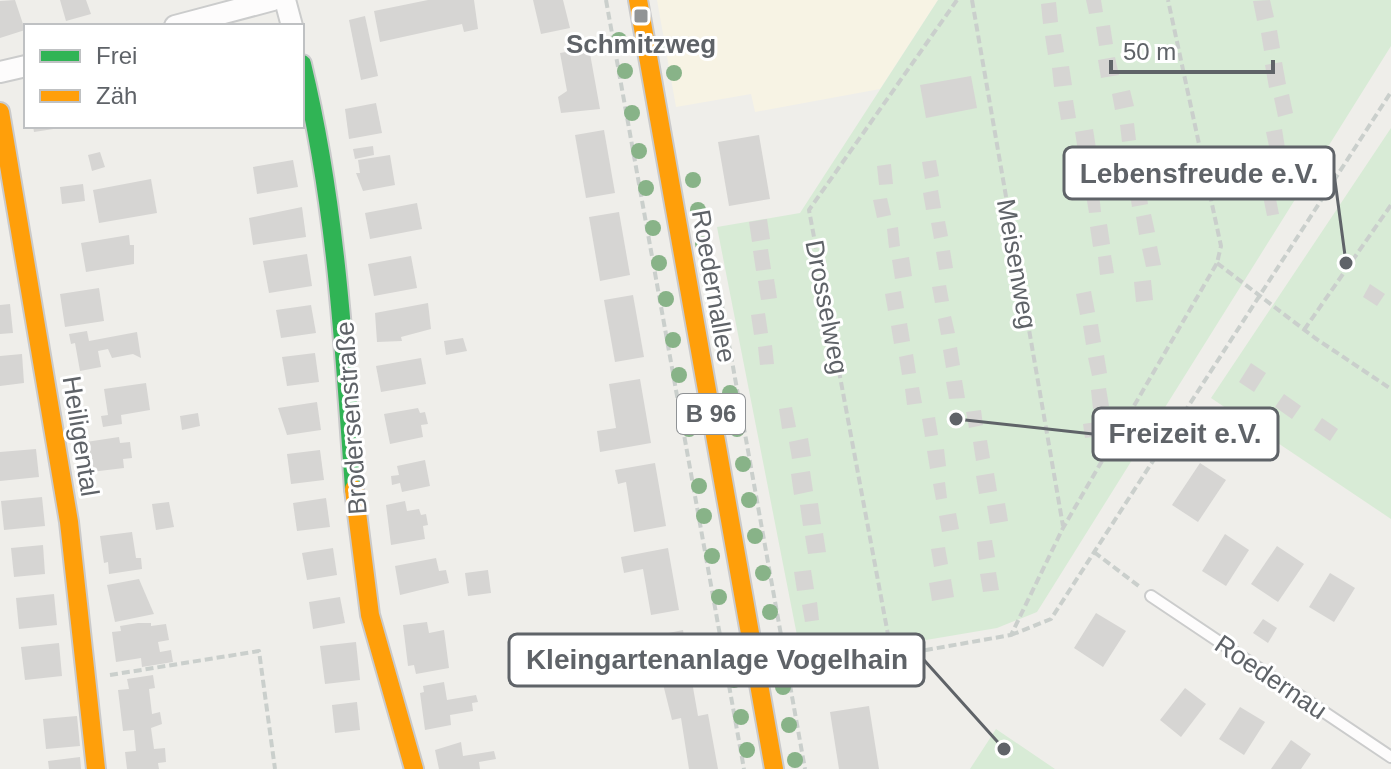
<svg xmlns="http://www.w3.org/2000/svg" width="1391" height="769" viewBox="0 0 1391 769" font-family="Helvetica,sans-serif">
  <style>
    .commercial { fill: #f7f3e4 }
    .garden { fill: #d8ebd6 }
    .building { fill: #d6d5d3 }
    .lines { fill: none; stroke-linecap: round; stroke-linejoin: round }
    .lane-casing { stroke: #cbcccc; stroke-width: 14 }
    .street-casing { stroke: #cbcccc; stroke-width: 24 }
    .fast-casing { stroke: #cacacb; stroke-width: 22 }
    .slow-casing { stroke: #cacacb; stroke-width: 22 }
    .path { stroke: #cacfcc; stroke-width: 4; stroke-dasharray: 8 4; stroke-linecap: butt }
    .lane { stroke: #fdfcfc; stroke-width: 10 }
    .street { stroke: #fdfcfc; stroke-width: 20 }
    .fast { stroke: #30b455; stroke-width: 18 }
    .slow { stroke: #ff9f0a; stroke-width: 18 }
    .tree { fill: #88b388 }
    .poi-dot { fill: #919496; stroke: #fff; stroke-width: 3 }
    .labels { text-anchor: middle; stroke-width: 6; stroke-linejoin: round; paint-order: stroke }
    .shield { fill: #fff; stroke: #8f9295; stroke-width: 2 }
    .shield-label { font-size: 24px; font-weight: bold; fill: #5f6368 }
    .poi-label { font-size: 26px; font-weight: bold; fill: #5f6368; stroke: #fff }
    .street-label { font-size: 26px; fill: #5f6368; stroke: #fff }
    .leader { fill: none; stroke: #5f6368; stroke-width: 3 }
    .callout-dot { fill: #5f6368; stroke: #fff; stroke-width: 3 }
    .callout { fill: #fff; stroke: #5f6368; stroke-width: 3 }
    .callout-label { font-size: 28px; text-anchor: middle; font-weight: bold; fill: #5f6368 }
  </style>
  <rect width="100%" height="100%" fill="#efeeea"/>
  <polygon class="commercial" points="657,0 938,0 880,89 755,112 751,94 676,107"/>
  <g class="garden">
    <polygon points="938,0 1391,0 1391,46 1037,612 997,628 802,661 717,227 800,213"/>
    <polygon points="1391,128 1391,519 1211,398"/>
    <polygon points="996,729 1055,769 1056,769 970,769"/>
  </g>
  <g class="building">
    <polygon points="15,0 25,30 0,38 0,1"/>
    <polygon points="60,0 86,0 91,14 66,21"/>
    <polygon points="428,0 474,0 478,29 464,32 462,24 380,42 374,11"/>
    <polygon points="533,0 563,0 570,28 541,34"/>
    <polygon points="1086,0 1101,0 1103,12 1089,14"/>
    <polygon points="1270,0 1274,17 1257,21 1253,1"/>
    <polygon points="1056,2 1058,22 1043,24 1041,4"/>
    <polygon points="365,16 378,76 361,80 349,20"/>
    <polygon points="1110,25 1113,44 1099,46 1096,27"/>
    <polygon points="1277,30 1280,48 1264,51 1261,33"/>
    <polygon points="1061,34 1064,52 1048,55 1045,36"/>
    <polygon points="589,48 600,109 561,113 558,97 567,91 560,53"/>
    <polygon points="1115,57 1119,75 1101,78 1098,60"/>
    <polygon points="1282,62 1286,84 1269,88 1265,65"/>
    <polygon points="1069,66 1072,85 1054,87 1052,68"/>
    <polygon points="971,76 977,108 926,118 920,85"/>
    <polygon points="1130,90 1134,106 1115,110 1112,94"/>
    <polygon points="1289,94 1293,113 1278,117 1274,98"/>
    <polygon points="1073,100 1076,118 1061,120 1058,102"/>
    <polygon points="376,103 382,133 349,139 345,109"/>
    <polygon points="1134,123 1136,140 1122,142 1120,125"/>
    <polygon points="33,126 60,126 60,128 34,132"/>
    <polygon points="1093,129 1096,148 1078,151 1075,132"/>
    <polygon points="1282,129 1285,148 1270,151 1266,132"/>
    <polygon points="604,130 615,193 586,198 575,135"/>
    <polygon points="759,135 770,199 729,206 718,142"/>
    <polygon points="373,146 374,155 355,159 353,149"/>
    <polygon points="100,152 105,167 92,171 88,155"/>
    <polygon points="390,155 395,185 363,191 356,173 360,173 358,160"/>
    <polygon points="293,160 298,187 257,194 253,167"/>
    <polygon points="936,160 939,176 925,179 922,162"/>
    <polygon points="891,164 893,184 879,185 877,166"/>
    <polygon points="151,179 157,213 99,223 93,190"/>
    <polygon points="83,184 85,201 62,204 60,187"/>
    <polygon points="1145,185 1148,204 1132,207 1129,188"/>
    <polygon points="938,190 941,208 926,210 923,193"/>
    <polygon points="1099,193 1101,212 1089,213 1086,195"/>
    <polygon points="1275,194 1279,214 1267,216 1263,196"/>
    <polygon points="887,198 891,215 877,218 873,200"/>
    <polygon points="417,203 422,229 370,239 365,213"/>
    <polygon points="302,207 306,237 253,245 249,218"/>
    <polygon points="619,212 630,275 600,281 589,217"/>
    <polygon points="1151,214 1155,232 1139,235 1136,217"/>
    <polygon points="767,219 770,239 752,242 749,222"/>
    <polygon points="945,221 948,236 934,239 931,223"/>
    <polygon points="1107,224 1110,244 1093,247 1090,227"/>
    <polygon points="898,227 900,246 889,248 887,229"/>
    <polygon points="129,235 130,245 134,245 134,264 86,272 81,243"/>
    <polygon points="1157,246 1161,265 1146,267 1142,249"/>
    <polygon points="768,249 771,269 756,271 753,251"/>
    <polygon points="950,250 953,268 939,270 936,252"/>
    <polygon points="307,254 312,286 269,293 263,261"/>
    <polygon points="1111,255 1114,273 1100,275 1098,257"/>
    <polygon points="411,256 417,288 374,296 368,264"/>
    <polygon points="909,257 912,276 895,279 892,260"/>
    <polygon points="774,279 777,298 761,300 758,281"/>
    <polygon points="1151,280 1153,300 1136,302 1134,282"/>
    <polygon points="1370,284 1385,294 1377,306 1363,297"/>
    <polygon points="946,285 949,301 935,303 932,287"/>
    <polygon points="99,288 104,321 65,327 60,294"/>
    <polygon points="901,291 904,308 888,311 885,294"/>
    <polygon points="1091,291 1095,312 1080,315 1076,294"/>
    <polygon points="633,295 644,357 615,362 604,300"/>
    <polygon points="428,303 431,329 401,337 402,341 377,342 375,313"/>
    <polygon points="10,304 13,333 0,334 0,305"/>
    <polygon points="311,305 316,333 281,338 276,310"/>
    <polygon points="765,313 768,333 754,335 751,315"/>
    <polygon points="951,316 955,333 941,335 938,319"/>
    <polygon points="907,323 910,341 894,344 891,326"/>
    <polygon points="1098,324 1101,342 1086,345 1083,326"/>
    <polygon points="87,331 89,341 137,332 141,358 133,354 112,358 108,349 98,351 101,367 80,371 75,343 71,344 69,334"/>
    <polygon points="463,338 467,351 446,355 444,341"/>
    <polygon points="772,345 774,364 760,365 758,347"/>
    <polygon points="957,347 960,365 946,368 943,350"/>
    <polygon points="315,353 319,382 287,386 282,357"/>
    <polygon points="22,354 24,383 0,386 0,356"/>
    <polygon points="913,354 916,373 902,375 899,357"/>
    <polygon points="1104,355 1107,373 1092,376 1088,358"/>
    <polygon points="421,358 426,384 381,392 376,366"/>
    <polygon points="1251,363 1266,373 1254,392 1239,382"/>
    <polygon points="640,379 651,443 600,452 597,431 616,428 609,384"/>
    <polygon points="962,380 965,398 949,399 946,382"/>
    <polygon points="146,383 150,410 121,415 122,424 103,427 101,416 108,415 104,389"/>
    <polygon points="919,387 922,403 907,405 905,389"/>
    <polygon points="1106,388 1109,406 1093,409 1091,390"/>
    <polygon points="1284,394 1301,406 1292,419 1275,407"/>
    <polygon points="317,402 321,430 287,435 278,408"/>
    <polygon points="792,407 796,427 782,429 779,409"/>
    <polygon points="418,408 420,413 425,412 428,424 421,425 423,437 390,444 384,414"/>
    <polygon points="981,410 983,425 969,428 966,412"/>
    <polygon points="198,413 200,426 182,430 180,416"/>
    <polygon points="935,417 938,435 925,437 922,419"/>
    <polygon points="1322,418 1338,429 1330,441 1314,430"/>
    <polygon points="1103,421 1105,435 1085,438 1083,424"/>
    <polygon points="119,437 120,443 130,442 132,458 123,459 124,468 91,472 86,442"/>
    <polygon points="808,438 811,456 792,459 789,442"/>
    <polygon points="987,440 990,458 976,461 973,442"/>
    <polygon points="36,449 39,477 0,481 0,452"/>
    <polygon points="944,449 946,466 930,469 927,451"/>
    <polygon points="320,450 324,480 291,484 287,454"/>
    <polygon points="425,460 430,486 402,492 400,483 392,485 391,476 399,475 397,466"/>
    <polygon points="655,463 666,526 634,532 626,482 618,484 615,470"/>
    <polygon points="1200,463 1226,480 1198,522 1172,505"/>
    <polygon points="810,471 813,491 794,495 791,474"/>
    <polygon points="994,473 997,491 979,494 976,476"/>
    <polygon points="945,482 947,498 936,500 933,484"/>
    <polygon points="42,497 45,526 4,530 1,501"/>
    <polygon points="326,498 330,527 297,531 293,503"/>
    <polygon points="405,501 407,511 419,509 421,515 426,514 428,525 423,526 425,539 391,545 386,505"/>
    <polygon points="169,502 174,527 156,530 152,504"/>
    <polygon points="818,503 821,524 803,526 800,505"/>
    <polygon points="1005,503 1008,521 990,524 987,506"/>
    <polygon points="956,513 959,529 942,532 939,516"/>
    <polygon points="132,532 136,558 141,558 142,569 109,574 108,562 104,563 100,536"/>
    <polygon points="823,533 826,552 808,554 805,536"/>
    <polygon points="1225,534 1249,550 1226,586 1202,571"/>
    <polygon points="992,540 995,557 979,560 977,542"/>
    <polygon points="43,545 45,574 14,577 11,548"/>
    <polygon points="1277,546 1304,564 1278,602 1251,584"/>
    <polygon points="945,547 948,564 934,567 931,549"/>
    <polygon points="333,548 337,575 307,580 302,553"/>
    <polygon points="668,548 679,610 651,615 643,569 624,573 621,557"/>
    <polygon points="436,558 439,571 446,570 449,583 400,595 395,566"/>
    <polygon points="488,570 491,593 468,596 465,573"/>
    <polygon points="811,570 814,589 797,591 794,572"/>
    <polygon points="996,572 999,590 983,592 980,574"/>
    <polygon points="1330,573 1355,588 1334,622 1309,607"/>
    <polygon points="139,579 154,614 115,622 107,585"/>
    <polygon points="951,579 954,597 932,601 929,583"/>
    <polygon points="54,594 57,625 19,629 16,598"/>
    <polygon points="340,597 345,623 313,629 309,602"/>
    <polygon points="817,602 819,620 805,622 802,605"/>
    <polygon points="1096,613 1126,631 1103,667 1074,648"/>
    <polygon points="1263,619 1277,628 1268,643 1253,633"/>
    <polygon points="427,622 429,633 444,630 449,668 416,674 414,665 408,666 403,625"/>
    <polygon points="138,623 151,623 151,626 166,624 169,640 158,642 160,652 171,650 173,662 142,667 141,658 116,662 112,632 121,631 120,626"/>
    <polygon points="683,630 698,716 708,714 718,769 689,769 681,718 672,720 663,684 655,686 653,673 660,672 654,636"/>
    <polygon points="356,642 360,680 325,684 320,646"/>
    <polygon points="59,643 62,676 25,680 21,647"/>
    <polygon points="153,675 155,688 149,689 152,714 160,712 162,724 151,728 154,749 165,748 166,762 158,763 159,769 127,769 125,752 136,751 134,730 123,731 118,690 129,689 127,679"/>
    <polygon points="444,682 447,700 476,695 478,702 472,703 473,711 450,715 451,725 425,730 420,693 424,692 423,686"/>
    <polygon points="1185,688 1206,704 1181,737 1160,720"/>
    <polygon points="357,702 360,730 335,733 332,705"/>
    <polygon points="869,706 879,769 839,769 830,712"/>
    <polygon points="1240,707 1265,722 1244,755 1219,739"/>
    <polygon points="77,716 80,746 46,749 43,719"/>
    <polygon points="1291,740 1311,754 1301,769 1271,769"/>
    <polygon points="461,742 463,756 494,751 496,759 479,762 480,769 439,769 435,750"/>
    <polygon points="80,757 81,769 49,769 48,761"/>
  </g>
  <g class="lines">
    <g class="lane-casing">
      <polyline id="lane" points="1151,596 1391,757"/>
    </g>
    <g class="street-casing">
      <g id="street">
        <polyline points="285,0 292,26"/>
        <polyline points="175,26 273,0"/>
        <polyline points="0,72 26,66"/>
      </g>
    </g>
    <g class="fast-casing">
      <path id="fast" d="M302,64C336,204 344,346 354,489"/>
    </g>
    <g class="slow-casing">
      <g id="slow">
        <polyline points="638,0 774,769"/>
        <polyline points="0,112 69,522 96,769"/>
        <polyline points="354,489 370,615 414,769"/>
      </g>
    </g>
    <g class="path">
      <polyline points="606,0 744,769"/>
      <polyline points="957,0 809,210 892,656 1011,635 1063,528 1217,263 1221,246 1168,0"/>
      <polyline points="972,0 1063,526"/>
      <polyline points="1217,263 1315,338 1391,389"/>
      <polyline points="718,283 805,769"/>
      <polyline points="1304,330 1391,205"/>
      <polyline points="1094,552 1140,587"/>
      <polyline points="1011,635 1051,619 1391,92"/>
      <polyline points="110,675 259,651 275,769"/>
    </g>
    <use href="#lane" class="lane"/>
    <use href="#street" class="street"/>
    <use href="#fast" class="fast"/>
    <use href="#slow" class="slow"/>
  </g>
  <g class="tree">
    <circle cx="619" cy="40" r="8"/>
    <circle cx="670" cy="45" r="8"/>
    <circle cx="625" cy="71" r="8"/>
    <circle cx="674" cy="73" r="8"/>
    <circle cx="632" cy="113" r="8"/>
    <circle cx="639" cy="151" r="8"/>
    <circle cx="693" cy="180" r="8"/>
    <circle cx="646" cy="188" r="8"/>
    <circle cx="698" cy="210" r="8"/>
    <circle cx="653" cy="228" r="8"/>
    <circle cx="703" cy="244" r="8"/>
    <circle cx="659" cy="263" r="8"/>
    <circle cx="711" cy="281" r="8"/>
    <circle cx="666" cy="299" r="8"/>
    <circle cx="718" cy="320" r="8"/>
    <circle cx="673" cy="340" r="8"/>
    <circle cx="723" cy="354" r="8"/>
    <circle cx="679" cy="375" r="8"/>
    <circle cx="730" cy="393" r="8"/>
    <circle cx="689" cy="429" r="8"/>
    <circle cx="737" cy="429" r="8"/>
    <circle cx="743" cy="464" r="8"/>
    <circle cx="699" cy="486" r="8"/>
    <circle cx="749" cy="500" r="8"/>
    <circle cx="704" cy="516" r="8"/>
    <circle cx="755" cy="536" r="8"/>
    <circle cx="712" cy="556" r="8"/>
    <circle cx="763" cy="573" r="8"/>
    <circle cx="719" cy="597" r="8"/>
    <circle cx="770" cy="612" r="8"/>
    <circle cx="734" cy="680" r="8"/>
    <circle cx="783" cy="687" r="8"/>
    <circle cx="741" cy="717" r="8"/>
    <circle cx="789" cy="725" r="8"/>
    <circle cx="747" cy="750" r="8"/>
    <circle cx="795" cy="760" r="8"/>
  </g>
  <rect class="poi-dot" x="633" y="8" width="16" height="16" rx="4"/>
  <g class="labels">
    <rect class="shield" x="677" y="394" width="68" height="40" rx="6"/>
    <g class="shield-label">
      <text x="711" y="422">B 96</text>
    </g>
    <g class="poi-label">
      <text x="641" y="53">Schmitzweg</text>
    </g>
    <g class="street-label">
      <text transform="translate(1017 264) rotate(80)" y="9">Meisenweg</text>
      <text transform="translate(714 286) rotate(80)" y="9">Roedernallee</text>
      <text transform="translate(827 307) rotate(79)" y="9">Drosselweg</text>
      <text transform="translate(351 418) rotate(-94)" y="9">Brodersenstraße</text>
      <text transform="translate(81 436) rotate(81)" y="9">Heiligental</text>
      <text transform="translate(1271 677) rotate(34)" y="9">Roedernau</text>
    </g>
  </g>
  <path class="leader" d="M1346 263L1334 173M956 419L1093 434M1004 749L924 660"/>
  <g class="callout-dot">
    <circle cx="1346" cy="263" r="8"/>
    <circle cx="956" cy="419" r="8"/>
    <circle cx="1004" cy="749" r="8"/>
  </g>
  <g class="callout">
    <rect x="1064" y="147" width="270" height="52" rx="8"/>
    <rect x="1093" y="408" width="185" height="52" rx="8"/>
    <rect x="509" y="634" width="415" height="52" rx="8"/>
  </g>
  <g class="callout-label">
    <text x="1199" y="183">Lebensfreude e.V.</text>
    <text x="1185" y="443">Freizeit e.V.</text>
    <text x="717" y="669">Kleingartenanlage Vogelhain</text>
  </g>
  <rect x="24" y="24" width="280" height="104" fill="#ffffff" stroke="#bfc1c3" stroke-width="2"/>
  <rect x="40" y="50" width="40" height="12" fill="#30b455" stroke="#bfc1c3" stroke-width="2"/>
  <text x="96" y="64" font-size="24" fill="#5f6368">Frei</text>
  <rect x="40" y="90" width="40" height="12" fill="#ff9f0a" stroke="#bfc1c3" stroke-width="2"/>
  <text x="96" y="104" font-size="24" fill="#5f6368">Zäh</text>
  <path d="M1111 60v12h162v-12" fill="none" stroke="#5f6368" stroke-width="4"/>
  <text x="1123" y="60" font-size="24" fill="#5f6368" stroke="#ffffff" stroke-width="6" paint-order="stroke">50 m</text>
</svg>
